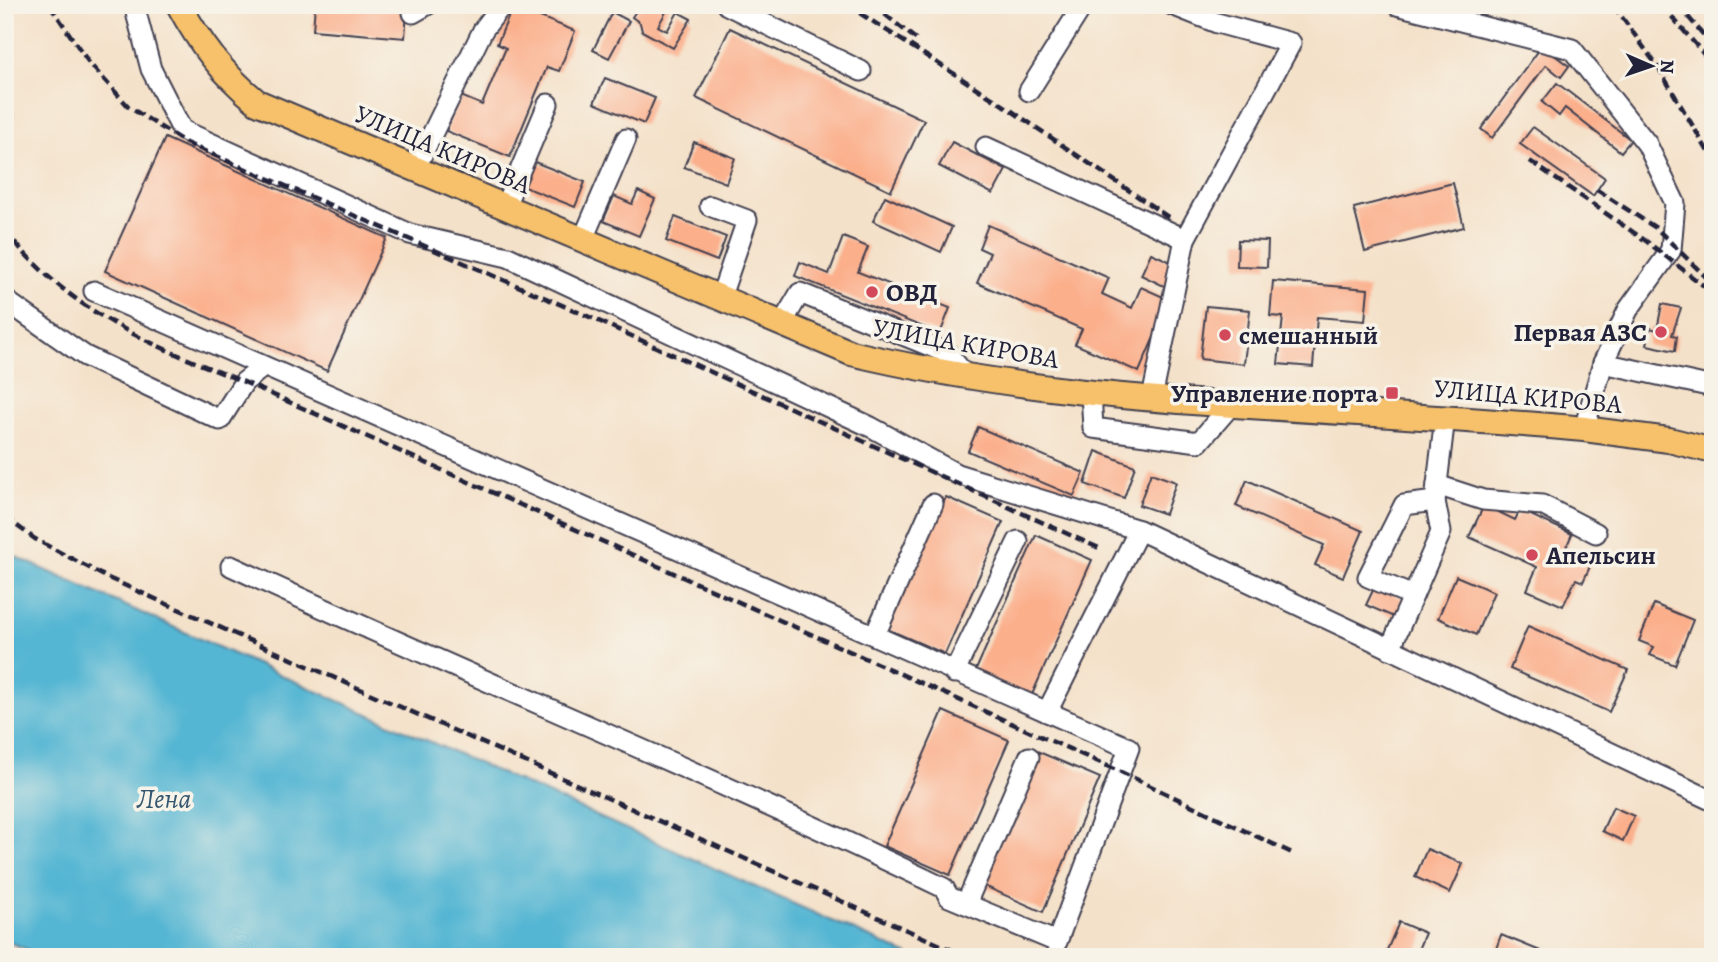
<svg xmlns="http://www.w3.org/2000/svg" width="1718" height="962" viewBox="0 0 1718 962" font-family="Alegreya,serif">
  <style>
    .water { fill: #55b6d3; stroke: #3c6c87; stroke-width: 2 }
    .building { fill: #fbaf8b }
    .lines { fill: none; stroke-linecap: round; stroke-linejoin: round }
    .minor-casing { stroke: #423f50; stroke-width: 23 }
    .major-casing { stroke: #423f50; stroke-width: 28 }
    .minor { stroke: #fff; stroke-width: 19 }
    .major { stroke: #f6c16b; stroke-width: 24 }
    .rail { stroke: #22223b; stroke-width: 4.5; stroke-dasharray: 10 5; stroke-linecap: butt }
    .poi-dot { fill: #d1495b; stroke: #f7f3e8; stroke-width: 2.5 }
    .labels { text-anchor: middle; stroke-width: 7; stroke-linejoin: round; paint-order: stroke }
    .street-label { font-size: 26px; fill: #22223b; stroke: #f7f3e8 }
    .poi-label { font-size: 26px; font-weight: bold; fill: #22223b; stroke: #f7f3e8; text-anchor: start }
    .water-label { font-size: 28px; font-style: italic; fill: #345670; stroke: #f7f3e8 }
  </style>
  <rect width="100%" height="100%" fill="#f7f3e8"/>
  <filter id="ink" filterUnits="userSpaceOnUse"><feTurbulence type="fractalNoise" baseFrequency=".0143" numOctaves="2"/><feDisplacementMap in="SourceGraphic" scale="14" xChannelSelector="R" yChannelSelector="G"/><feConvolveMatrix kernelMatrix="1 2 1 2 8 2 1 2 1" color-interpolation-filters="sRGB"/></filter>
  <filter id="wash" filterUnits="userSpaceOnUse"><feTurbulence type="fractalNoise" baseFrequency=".00686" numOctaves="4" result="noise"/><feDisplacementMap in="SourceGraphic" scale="28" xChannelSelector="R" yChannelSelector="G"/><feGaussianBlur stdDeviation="1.57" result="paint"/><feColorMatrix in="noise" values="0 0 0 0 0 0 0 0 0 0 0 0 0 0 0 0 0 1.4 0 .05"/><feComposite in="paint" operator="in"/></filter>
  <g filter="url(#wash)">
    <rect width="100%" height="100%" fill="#f4e1c9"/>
    <polygon class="water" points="5,552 913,957 48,957 5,941"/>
    <g id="blocks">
      <g class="building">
        <polygon points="315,5 407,11 405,38 313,30"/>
        <polygon points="640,5 670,5 658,26 667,31 678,12 691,19 673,48 642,31 640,23 632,17"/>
        <polygon points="513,6 575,31 559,71 547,67 510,157 446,131 461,96 482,105 506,48 497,44"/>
        <polygon points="612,12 629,21 609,58 593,50"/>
        <polygon points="730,28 924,120 891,191 696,98"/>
        <polygon points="1542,46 1569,66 1561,77 1546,65 1492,138 1481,129"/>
        <polygon points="605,78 655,98 644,124 594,103"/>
        <polygon points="1557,83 1631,140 1621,152 1565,108 1559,116 1542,102"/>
        <polygon points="1533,127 1605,178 1593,196 1520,144"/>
        <polygon points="165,138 387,238 327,371 105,271"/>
        <polygon points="694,142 735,158 726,183 684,167"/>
        <polygon points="952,142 1006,170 993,194 939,166"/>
        <polygon points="522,157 585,182 575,207 512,182"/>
        <polygon points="1453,183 1464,227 1365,252 1354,208"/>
        <polygon points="638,191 655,199 639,236 603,221 614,196 632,204"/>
        <polygon points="885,196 952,227 941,252 873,221"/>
        <polygon points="675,217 726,237 717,261 666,241"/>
        <polygon points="988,225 1109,278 1102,294 1132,308 1141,287 1170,300 1139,372 1075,344 1082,329 977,283 990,253 979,248"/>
        <polygon points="843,237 868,247 858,272 950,308 940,334 795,276 800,262 829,274"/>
        <polygon points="1238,240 1268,241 1267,267 1237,266"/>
        <polygon points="1151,253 1180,266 1170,289 1141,275"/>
        <polygon points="1273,281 1368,289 1365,321 1317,317 1313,367 1278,364 1283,317 1270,316"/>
        <polygon points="1662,304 1681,308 1672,335 1677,336 1675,351 1647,345 1650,328 1657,330"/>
        <polygon points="1206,306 1250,310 1244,364 1200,359"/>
        <polygon points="978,427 1084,473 1074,496 968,451"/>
        <polygon points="1096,451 1135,466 1124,498 1085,484"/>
        <polygon points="1151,473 1176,482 1165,514 1139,505"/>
        <polygon points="1247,480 1363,531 1343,577 1315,565 1324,545 1236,506"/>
        <polygon points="946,497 1003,522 945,654 887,629"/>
        <polygon points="1484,505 1515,520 1520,510 1572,534 1565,550 1592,562 1583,582 1576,579 1563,606 1527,590 1537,567 1469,537"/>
        <polygon points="1036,535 1092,560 1031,697 975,672"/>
        <polygon points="1456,576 1494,592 1476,635 1438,618"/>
        <polygon points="1375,586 1404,599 1396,618 1366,605"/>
        <polygon points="1654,604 1693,620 1675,665 1650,655 1654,647 1639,641"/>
        <polygon points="1528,626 1628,670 1609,712 1510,669"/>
        <polygon points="943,711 1009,740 950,875 884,846"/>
        <polygon points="1039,752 1100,778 1043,912 982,885"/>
        <polygon points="1613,807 1634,816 1623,841 1602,831"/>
        <polygon points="1427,849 1463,864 1450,893 1415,877"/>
        <polygon points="1399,922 1425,933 1415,957 1384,957"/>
        <polygon points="1501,935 1555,957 1493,957"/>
      </g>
    </g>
  </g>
  <g filter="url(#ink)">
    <use href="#blocks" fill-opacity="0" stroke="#423f50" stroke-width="2"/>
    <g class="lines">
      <g class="minor-casing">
        <g id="minor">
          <polyline points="134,5 151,69 182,130 410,234 508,257 871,427 957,474 1139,530"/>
          <polyline points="727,5 861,71"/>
          <polyline points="1172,5 1217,23 1291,43 1185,239"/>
          <polyline points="1397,5 1572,49 1647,144 1675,203 1671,250 1628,310 1603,363 1584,429"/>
          <polyline points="413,13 427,5"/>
          <polyline points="1029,91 1083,5"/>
          <polyline points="986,147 1185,239 1152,398"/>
          <polyline points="415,169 483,30 502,5"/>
          <polyline points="505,206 548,104"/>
          <polyline points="710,206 747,220 720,299"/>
          <polyline points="583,239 626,139"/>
          <path d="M94,291L1129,748L1057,942L949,897L944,888C709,774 467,676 231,566"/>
          <polyline points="5,300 85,356 220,420 244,382 262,368"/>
          <polyline points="781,325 800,293 947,353 967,377"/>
          <polyline points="1603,363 1713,387"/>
          <polyline points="1091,392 1093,428 1199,442 1232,404"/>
          <polyline points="1437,485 1483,500 1542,505 1596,533"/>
          <polyline points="1413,596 1368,577 1404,505 1435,501"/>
          <polyline points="875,635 933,504"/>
          <polyline points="1390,649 1441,532 1435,501 1445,417"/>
          <polyline points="954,673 1018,541"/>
          <polyline points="1047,712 1139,530 1713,801"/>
          <polyline points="966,904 1029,757"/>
        </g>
      </g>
      <g class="major-casing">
        <path id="major" d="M179,5C200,44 223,74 257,102L851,353C1090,410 1339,406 1584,429L1669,440L1713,451"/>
      </g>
      <use href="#minor" class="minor"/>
      <use href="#major" class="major"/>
      <g class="rail">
        <polyline points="50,5 89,63 129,107 186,143 592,318 1101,549"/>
        <polyline points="847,5 1006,107 1171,219"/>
        <polyline points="873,5 917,40"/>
        <polyline points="1613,5 1658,67 1713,160"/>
        <polyline points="1662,5 1713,65"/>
        <polyline points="1678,5 1713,46"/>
        <polyline points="1530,161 1646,241 1713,293"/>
        <polyline points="1597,190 1656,228 1708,279"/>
        <path d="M5,230C72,315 148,343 244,382L1121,772L1294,854"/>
        <polyline points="5,517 35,539 108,578 968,957"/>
      </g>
    </g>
  </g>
  <g class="poi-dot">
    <circle cx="872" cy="292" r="7"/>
    <circle cx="1661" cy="332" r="7"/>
    <circle cx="1225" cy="335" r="7"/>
    <rect x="1385" y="386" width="14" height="14" rx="3.5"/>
    <circle cx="1532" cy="555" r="7"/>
  </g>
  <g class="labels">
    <g class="street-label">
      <text transform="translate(443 149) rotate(23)" y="9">УЛИЦА КИРОВА</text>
      <text transform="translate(966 343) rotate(10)" y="9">УЛИЦА КИРОВА</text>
      <text transform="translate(1528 396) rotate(5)" y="9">УЛИЦА КИРОВА</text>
    </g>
    <g class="poi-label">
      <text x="886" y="301">ОВД</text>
      <text x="1647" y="341" text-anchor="end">Первая АЗС</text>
      <text x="1239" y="344">смешанный</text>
      <text x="1378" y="402" text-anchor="end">Управление порта</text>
      <text x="1546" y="564">Апельсин</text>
    </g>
    <g class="water-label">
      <text x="164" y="808">Лена</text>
    </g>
  </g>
  <rect width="1718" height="962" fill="none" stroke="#f7f3e8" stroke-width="28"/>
  <g transform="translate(1651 66) rotate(92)" stroke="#f7f3e8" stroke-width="5" paint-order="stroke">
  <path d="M0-5L12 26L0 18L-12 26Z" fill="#22223b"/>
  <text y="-10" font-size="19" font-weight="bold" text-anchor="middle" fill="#22223b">N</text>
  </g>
</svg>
